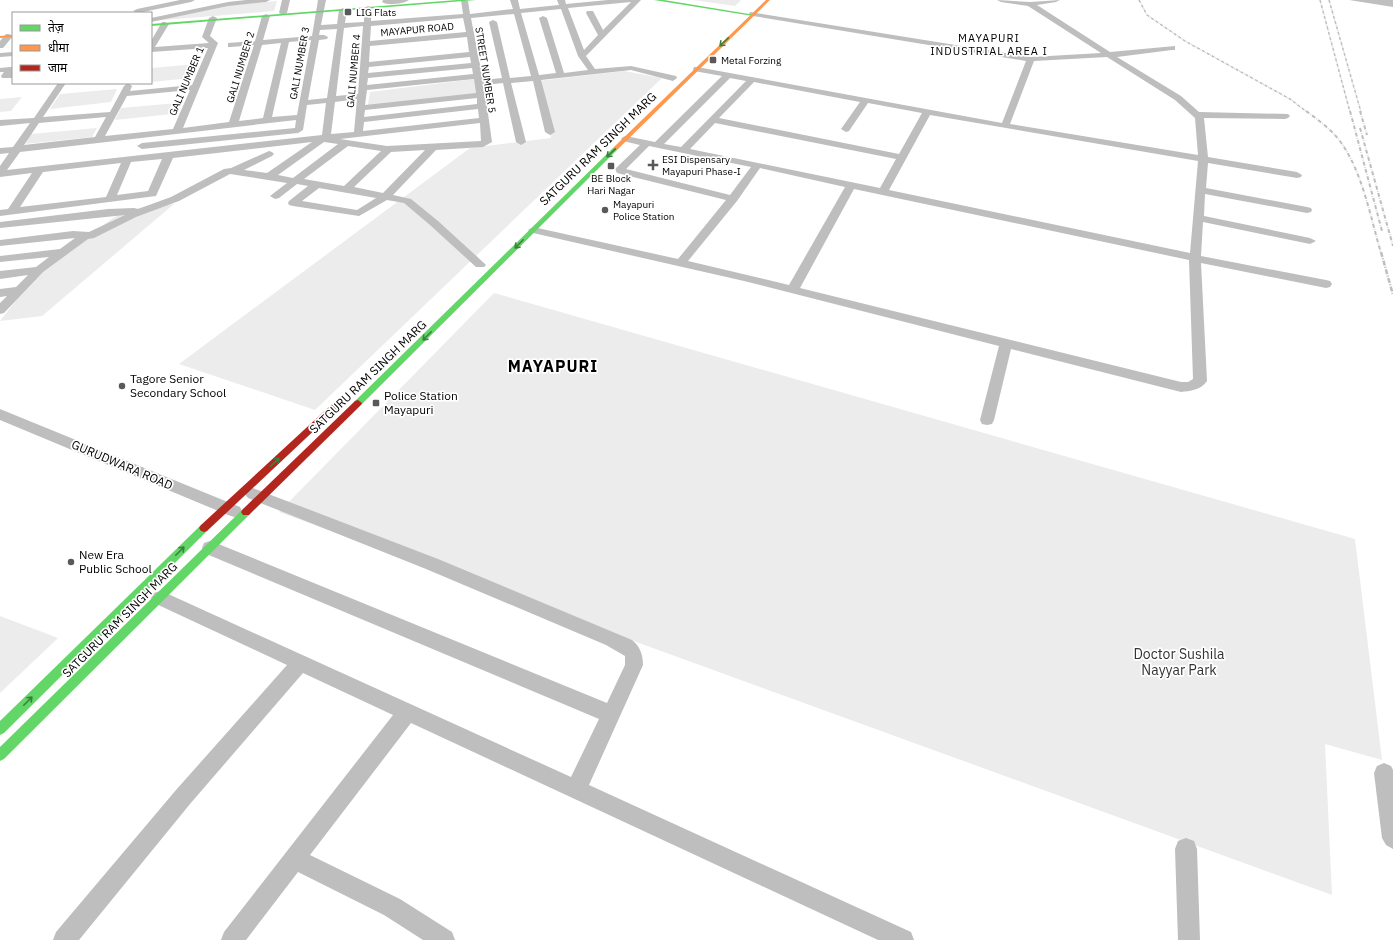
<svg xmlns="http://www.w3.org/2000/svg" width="1393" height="940" viewBox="0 0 1393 940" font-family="'IBM Plex Sans','Noto Sans Devanagari',sans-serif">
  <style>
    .green { fill: #ececec }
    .water { fill: #bfbfbf }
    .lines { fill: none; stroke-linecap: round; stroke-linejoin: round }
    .street { fill: #bebebe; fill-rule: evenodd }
    .fast { fill: #63d668; fill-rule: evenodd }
    .slow { fill: #ff974d; fill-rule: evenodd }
    .jam { fill: #b3261e; fill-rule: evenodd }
    .rail-far2 { stroke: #bebebe; stroke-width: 1.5; stroke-dasharray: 3 1 0.5 1; stroke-linecap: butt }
    .rail-far1 { stroke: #bebebe; stroke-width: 2; stroke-dasharray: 4 1.5 0.5 1.5; stroke-linecap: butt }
    .rail { stroke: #bebebe; stroke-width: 2.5; stroke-dasharray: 5 1.5 1 1.5; stroke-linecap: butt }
    .oneway { stroke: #3b803e }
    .poi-dot { fill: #595959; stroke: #fff; stroke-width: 1.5 }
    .labels { text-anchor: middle; stroke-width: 3.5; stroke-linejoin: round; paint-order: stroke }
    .far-poi-label { font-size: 10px; fill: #000; stroke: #fff; text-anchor: start }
    .far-street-label { font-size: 10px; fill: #000; stroke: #fff }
    .far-neighbourhood-label { font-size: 11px; letter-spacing: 1px; fill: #000; stroke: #fff }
    .street-label { font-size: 12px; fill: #000; stroke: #fff }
    .poi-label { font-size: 12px; fill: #000; stroke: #fff; text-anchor: start }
    .near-park-label { font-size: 14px; fill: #333; stroke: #fff }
    .district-label { font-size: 16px; font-weight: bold; letter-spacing: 1px; fill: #000; stroke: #fff }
  </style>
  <rect width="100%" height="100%" fill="#fff"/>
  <g class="green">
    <polygon points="693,0 741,0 735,6"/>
    <polygon points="277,1 274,11 151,21 231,5"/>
    <polygon points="197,64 191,78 151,82 151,68"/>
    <polygon points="624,71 662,78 315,410 179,364 470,148 551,138 538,81"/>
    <polygon points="475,79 477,94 368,105 370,92"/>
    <polygon points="117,89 111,102 50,109 60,94"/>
    <polygon points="22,97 11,111 0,112 0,99"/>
    <polygon points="177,103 172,114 115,120 121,108"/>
    <polygon points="97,128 92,137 25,144 31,134"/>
    <polygon points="174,204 42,316 0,321 41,268 122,212 144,207"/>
    <polygon points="494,293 1355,539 1382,760 1325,744 1332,895 279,512"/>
    <polygon points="0,616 58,638 0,693"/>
  </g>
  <polygon class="water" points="1349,0 1393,0 1393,7"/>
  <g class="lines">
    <g class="street">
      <polygon points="180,0 195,0 191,2 138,13 133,11 137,9"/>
      <polygon points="246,0 270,0 266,2 228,6 151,22 151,18 228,2"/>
      <polygon points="282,0 290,0 287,13 283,15 279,13"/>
      <path d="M318,0H326L321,25L337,24L339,10L343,8L347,10L345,23L364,22V8L368,6L372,8L371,21L463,14L461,0L468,1L470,14L513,9L510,0H518L520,9L559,5L557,0H565L566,4L608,0H641L586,56L595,69L631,66L676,76L677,78L673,81L631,70L541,80L555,132L550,135L545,132L533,81L511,83L526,142L521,145L516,142L503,83L484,85L492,142L483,147L436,150L393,195L411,199L438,221L484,263L486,265L484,267H476L430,225L404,203L387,200L359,216L293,206L289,205L288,203L289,201L308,186L297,184L279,198L275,199L270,196L287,183L230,174L179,201L136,217L94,238L88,239L43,272L4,313L0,314V303L7,296L0,297V289L16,287L28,275L0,279V271L36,267L49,257L0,262V256L60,249L75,238L0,246V240L73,231L89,232L125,215L0,228V222L108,209L134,208L138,209L171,197L224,169L231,168L269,151L272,152L274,154L272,156L244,170L267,173L312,142L173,158L156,196L0,216V210L8,209L32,173L0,177V166L9,153L0,154V148L13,147L30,123L0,126V120L34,118L58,83H66L43,117L110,112L124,86L128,83L132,86L130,91L192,85L208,48L151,52V41L162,22H165L169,24L155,47L209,43L202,37L209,18L213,16L217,18L210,36L218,43L183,128L229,122L254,45L231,47H228V43L255,41L262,16L266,14L270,16L263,40L312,36ZM631,2L603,30L593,11H587L586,13L598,35L584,50L568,8ZM561,9L578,56L588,70L564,73L547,18L543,16L539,18L556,73L539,75L521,13ZM514,14L531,76L510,78L497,22L493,20L489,22L502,78L483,80L471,18ZM463,18L466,32L370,41L371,26ZM363,26L358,94L336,96L344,28ZM337,29L327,98L308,100L319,40L327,39L328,37L324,35H319L320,30ZM467,37L469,52L369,62L370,46ZM311,40L297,115L272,117L289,42ZM281,43L263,118L239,121L262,45ZM470,57L471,63L368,73L369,67ZM472,68L473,74L367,85L368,78ZM474,79L476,93L365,105L367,90ZM190,90L173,129L105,136L127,96ZM477,98V104L364,117L365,110ZM357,99L354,132L331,134L335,102ZM326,103L322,135L7,170L20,152L296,120L295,128L142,143L137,146L142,149L298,133L303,130L307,105ZM478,109L479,118L363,131L364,122ZM106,117L95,137L24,145L39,123ZM480,123L481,141L387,146L340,139ZM324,142L338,144L293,178L278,175ZM348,146L381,151L344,186L304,179ZM425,150L383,193L354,187L391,152ZM162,159L148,191L117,195L131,162ZM121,163L106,197L20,207L43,172ZM319,188L376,198L357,210L302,201Z"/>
      <path d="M383,0H409C403,4 388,6 382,2Z"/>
      <path d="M997,0L1030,2L1060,0L1056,2L1037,5L1110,52L1175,46V50H1172L1117,57L1181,96L1199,112L1288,114L1290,116L1288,118L1285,119L1204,118L1208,157L1297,172L1302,175L1301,177L1297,178L1208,163L1206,188L1307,207L1311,208L1312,210L1311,212L1307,213L1205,194L1204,216L1310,238L1316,241L1310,244L1203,222L1201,256L1326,280L1330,281L1332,284L1330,287L1326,288L1201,263L1207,381C1201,390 1190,391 1181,392L1011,349L994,420L992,424L987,425L982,424L980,420L999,346L744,281L533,233L528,230L533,227L678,259L726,200L617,173L615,169L640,145L623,141L621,139L623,137L626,136L655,142L722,76L694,71L693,69L694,67H697L1002,123L1026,61L753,16L749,14L750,12L1031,57L1101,53L1028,6L1001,2ZM1107,57L1175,100L1195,118L1198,155L1010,124L1034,61ZM730,78L746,81L681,147L664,144ZM754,82L860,102L841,129L846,132L849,131L868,103L922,113L899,154L719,118ZM930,115L1198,161L1190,253L889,190ZM715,123L896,159L880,188L690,149ZM649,146L751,167L730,195L626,169ZM760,168L845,187L789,285L688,261L737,201ZM854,189L1189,260L1193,379L1188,382H1181L800,288Z"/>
      <polygon points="6,34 9,34 13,36 3,48 0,48 0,41"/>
      <polygon points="13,52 13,56 0,57 0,53"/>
      <polygon points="10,67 13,67 12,73 13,72 13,78 2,78 1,76 4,72 0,72 0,68"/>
      <polygon points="0,409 240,507 242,511 240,515 234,517 228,515 0,420"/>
      <path d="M253,488L438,559L632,640C640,646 643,655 643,665L589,785L911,932L914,940H878L411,723L310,855L400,899L452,932L455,940H423L384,915L298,872L246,940H221L224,932L393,715L303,673L190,804L79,940H53L56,932L176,790L287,665L154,603L151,598L154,593L160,591L166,593L571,777L599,719L204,553L202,548L204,543L210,541L216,543L607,703L625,665V656L606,645L426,569L248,498L245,494L248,490Z"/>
      <polygon points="1384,763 1391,766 1393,770 1393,849 1386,845 1382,838 1374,773 1377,766"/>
      <polygon points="1186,838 1194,841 1197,849 1200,940 1178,940 1175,849 1178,841"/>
    </g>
    <g class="fast">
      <polygon points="457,0 476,0 151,26 151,24"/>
      <polygon points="654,0 664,0 755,15 753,16"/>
      <polygon points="614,147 619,148 361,405 355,405 354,403 355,401"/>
      <polygon points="246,508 249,509 251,512 249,515 4,759 0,761 0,747 243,509"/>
      <polygon points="204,524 207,525 209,528 207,531 4,733 0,735 0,721 201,525"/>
    </g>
    <g class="slow">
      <polygon points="766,0 770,0 618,149 614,149 614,147"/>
      <polygon points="13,35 13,37 0,38 0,36"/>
    </g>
    <g class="jam">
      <polygon points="358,400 362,403 361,405 249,515 243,515 241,512 243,509 355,401"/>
      <polygon points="334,404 337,405 338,407 337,409 207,531 204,532 201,531 199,528 201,525 331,405"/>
    </g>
    <g class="rail-far2">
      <polyline points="1139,0 1147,15 1185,41 1290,99 1307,112"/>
      <polyline points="1320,0 1350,112"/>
      <polyline points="1329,0 1361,112"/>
    </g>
    <g class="rail-far1">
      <path d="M1306,111C1316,118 1326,126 1334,134C1361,163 1370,216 1381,253"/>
      <polyline points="1350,111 1382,231"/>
      <polyline points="1360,111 1367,135"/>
      <polyline points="1360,128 1393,246"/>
    </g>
    <polyline class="rail" points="1381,252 1393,295"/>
  </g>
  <defs><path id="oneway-shaft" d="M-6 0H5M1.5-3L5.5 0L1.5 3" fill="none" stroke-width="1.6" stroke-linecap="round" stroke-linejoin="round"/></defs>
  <g class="oneway">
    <use href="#oneway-shaft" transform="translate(724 42) rotate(136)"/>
    <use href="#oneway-shaft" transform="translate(611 153) rotate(137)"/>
    <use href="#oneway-shaft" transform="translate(519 244) rotate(135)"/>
    <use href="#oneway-shaft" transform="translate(427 336) rotate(135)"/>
    <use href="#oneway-shaft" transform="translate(275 462) rotate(-43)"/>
    <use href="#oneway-shaft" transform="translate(180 551) rotate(-45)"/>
    <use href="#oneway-shaft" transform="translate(28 701) rotate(-45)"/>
  </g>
  <g class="poi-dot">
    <rect x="344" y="8" width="8" height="8" rx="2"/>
    <rect x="709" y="56" width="8" height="8" rx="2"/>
    <path d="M651 159h4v4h4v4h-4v4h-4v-4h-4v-4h4z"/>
    <rect x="607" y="162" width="8" height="8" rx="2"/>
    <circle cx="605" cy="210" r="4"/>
    <circle cx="122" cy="386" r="4"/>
    <rect x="372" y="399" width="8" height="8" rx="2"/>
    <circle cx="71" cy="562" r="4"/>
  </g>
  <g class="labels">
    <g class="far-poi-label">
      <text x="356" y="16">LIG Flats</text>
      <text x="721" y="64">Metal Forzing</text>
      <text x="662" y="163">ESI Dispensary<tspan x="662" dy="12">Mayapuri Phase-I</tspan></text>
      <text x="611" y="182" text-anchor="middle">BE Block<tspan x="611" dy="12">Hari Nagar</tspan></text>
      <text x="613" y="208">Mayapuri<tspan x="613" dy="12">Police Station</tspan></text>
    </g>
    <g class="far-street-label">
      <text transform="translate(417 29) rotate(-5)" y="4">MAYAPUR ROAD</text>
      <text transform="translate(299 63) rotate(-80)" y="4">GALI NUMBER 3</text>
      <text transform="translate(240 67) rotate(-73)" y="4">GALI NUMBER 2</text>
      <text transform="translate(486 70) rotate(81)" y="4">STREET NUMBER 5</text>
      <text transform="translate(353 71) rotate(-85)" y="4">GALI NUMBER 4</text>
      <text transform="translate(186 81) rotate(-67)" y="4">GALI NUMBER 1</text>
    </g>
    <g class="far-neighbourhood-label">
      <text x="989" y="42">MAYAPURI<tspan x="989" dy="13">INDUSTRIAL AREA I</tspan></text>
    </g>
    <g class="street-label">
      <text transform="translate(598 149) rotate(-44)" y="4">SATGURU RAM SINGH MARG</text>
      <text transform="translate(368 377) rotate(-44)" y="4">SATGURU RAM SINGH MARG</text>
      <text transform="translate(122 465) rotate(23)" y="4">GURUDWARA ROAD</text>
      <text transform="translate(120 620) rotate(-45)" y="4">SATGURU RAM SINGH MARG</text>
    </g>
    <g class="poi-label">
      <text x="130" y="383">Tagore Senior<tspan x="130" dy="14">Secondary School</tspan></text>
      <text x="384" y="400">Police Station<tspan x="384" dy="14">Mayapuri</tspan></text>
      <text x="79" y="559">New Era<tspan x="79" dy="14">Public School</tspan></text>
    </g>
    <g class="near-park-label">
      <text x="1179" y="659">Doctor Sushila<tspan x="1179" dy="16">Nayyar Park</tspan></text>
    </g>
    <g class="district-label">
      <text x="553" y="372">MAYAPURI</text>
    </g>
  </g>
  <rect x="12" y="12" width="140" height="72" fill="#ffffff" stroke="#999999"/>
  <rect x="20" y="25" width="20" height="6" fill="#63d668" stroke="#999999"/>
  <text x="48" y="32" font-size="12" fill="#000000">तेज़</text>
  <rect x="20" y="45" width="20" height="6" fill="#ff974d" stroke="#999999"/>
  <text x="48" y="52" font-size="12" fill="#000000">धीमा</text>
  <rect x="20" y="65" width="20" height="6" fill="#b3261e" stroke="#999999"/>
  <text x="48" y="72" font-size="12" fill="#000000">जाम</text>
</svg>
